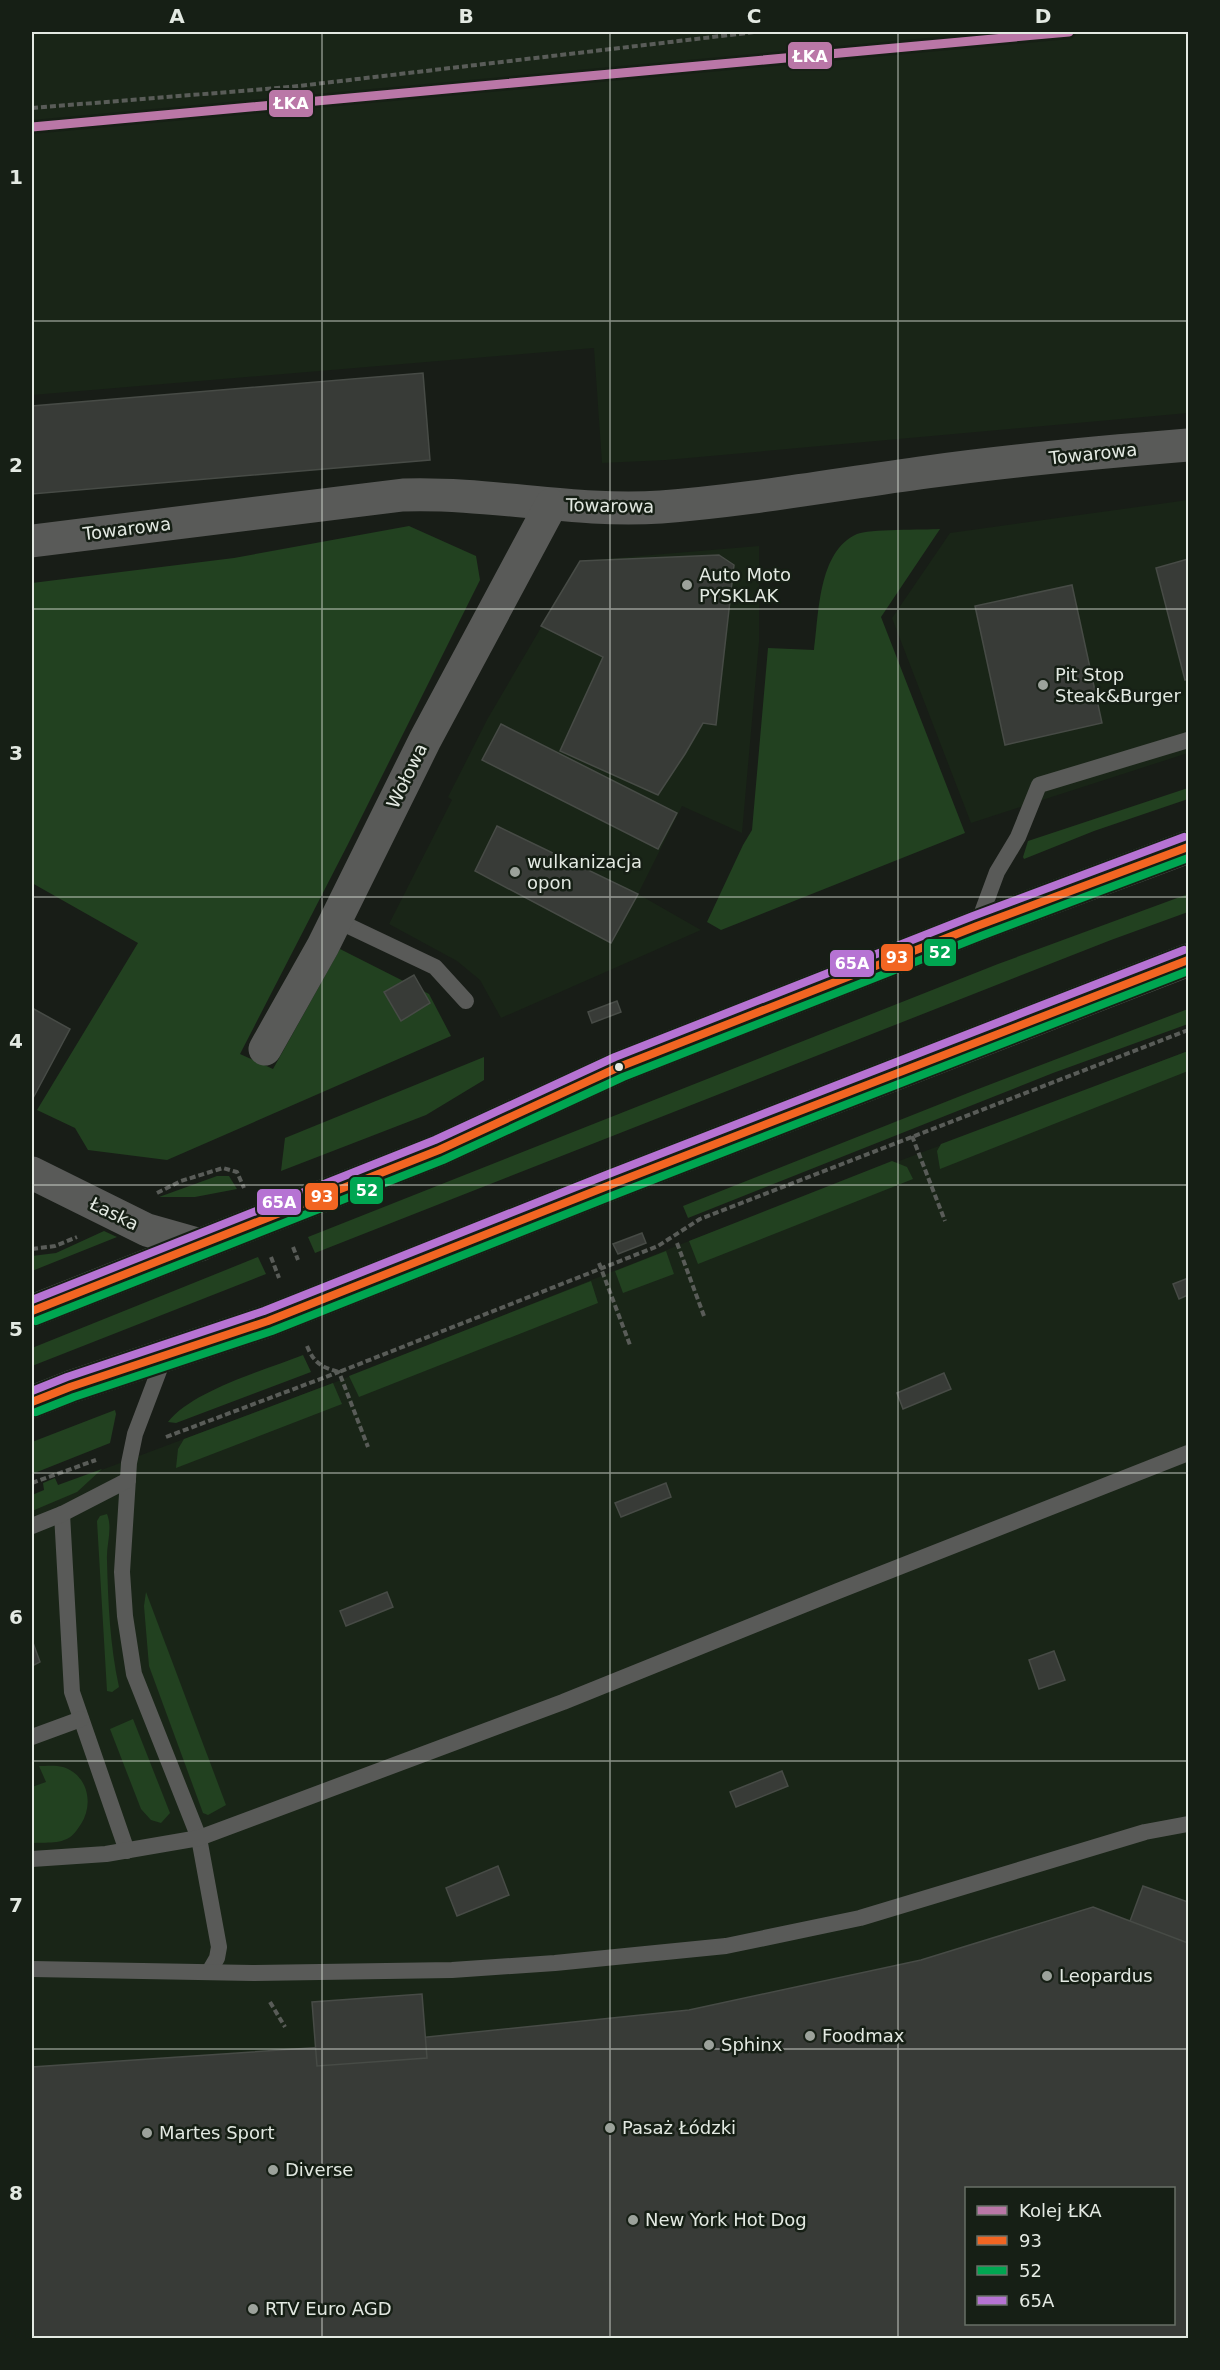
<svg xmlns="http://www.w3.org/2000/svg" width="1220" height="2370" viewBox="0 0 1220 2370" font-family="'DejaVu Sans',sans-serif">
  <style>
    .built { fill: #192517; fill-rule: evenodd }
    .green { fill: #224120 }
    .building { fill: #383b37; stroke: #474b46; stroke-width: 1.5; fill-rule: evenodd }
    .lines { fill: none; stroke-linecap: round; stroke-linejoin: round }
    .path { stroke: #595c58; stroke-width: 4; stroke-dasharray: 6 3; stroke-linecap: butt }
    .service { stroke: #595a58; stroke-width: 16 }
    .minor { stroke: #595a58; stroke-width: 33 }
    .primary { stroke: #595c58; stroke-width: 33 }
    .bus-1-casing { stroke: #161f15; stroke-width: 12 }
    .bus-2-casing { stroke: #161f15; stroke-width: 12 }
    .bus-3-casing { stroke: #161f15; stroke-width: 12 }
    .bus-1 { stroke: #f26522; stroke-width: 8 }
    .bus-2 { stroke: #00a651; stroke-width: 8 }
    .bus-3 { stroke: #b673d3; stroke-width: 8 }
    .rail-1-casing { stroke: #161f15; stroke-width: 14 }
    .rail-1 { stroke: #ba77a7; stroke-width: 9 }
    .grid { fill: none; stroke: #e3e9e2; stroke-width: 1.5; stroke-opacity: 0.55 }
    .poi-dot { fill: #9ca29b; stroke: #161f15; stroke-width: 2 }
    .bus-dot { fill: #e3e9e2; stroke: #161f15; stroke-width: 2 }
    .labels { text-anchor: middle; stroke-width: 5; stroke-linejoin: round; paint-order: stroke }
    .street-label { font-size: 18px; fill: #e3e9e2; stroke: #161f15 }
    .poi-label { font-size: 18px; fill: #e3e9e2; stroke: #161f15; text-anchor: start }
    .line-badge { stroke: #161f15; stroke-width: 2 }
    .badge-label { font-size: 16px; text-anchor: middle; font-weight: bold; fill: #fff }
    .neatline { fill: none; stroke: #e3e9e2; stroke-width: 2 }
    .grid-label { font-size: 20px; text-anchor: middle; font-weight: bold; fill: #e3e9e2 }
  </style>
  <rect width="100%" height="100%" fill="#181d17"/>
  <g class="built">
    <polygon points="32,32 1188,32 1188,413 666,460 602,463 594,348 32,395"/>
    <polygon points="1188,500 1188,753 971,823 892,618 950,533"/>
    <polygon points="759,546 759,642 742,833 682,806 638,894 701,930 501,1018 480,980 457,961 389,924 452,800 448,797 488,718 580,561"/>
    <path d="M1188,1051V2338H32V1496L333,1383L689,1241ZM966,2188H1174V2324H966Z"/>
  </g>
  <g class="green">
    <polygon points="409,526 476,556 480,580 347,846 240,1054 273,1069 340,949 429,994 451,1036 167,1160 88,1150 75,1128 37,1110 138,943 32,883 32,583 234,558"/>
    <path d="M940,529L881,617L965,833L721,930L707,922L743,845L752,830L768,648L814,650C819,614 818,551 857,534C868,529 924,530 940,529Z"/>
    <polygon points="1188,788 1188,799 1094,831 1024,859 1023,857 1028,841"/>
    <polygon points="1188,894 1188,912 1111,940 315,1253 308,1237 998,964"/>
    <polygon points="1188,1009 1188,1024 1053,1073 688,1218 683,1206 973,1091"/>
    <polygon points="1188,1051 1188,1071 940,1169 937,1151 941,1144"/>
    <polygon points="484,1057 484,1080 426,1115 281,1171 285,1138"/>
    <polygon points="892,1161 907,1167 913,1179 698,1264 689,1241"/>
    <polygon points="217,1176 229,1176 237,1189 195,1197 159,1197"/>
    <polygon points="104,1231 117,1237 32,1271 32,1256 56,1253"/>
    <polygon points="666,1251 674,1274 623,1293 615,1271"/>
    <polygon points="258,1257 266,1274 32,1366 32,1348"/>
    <polygon points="591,1281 598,1303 359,1397 349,1376"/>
    <path d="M303,1355L311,1372L176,1423L168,1422C192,1391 265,1370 303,1355Z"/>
    <polygon points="333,1383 342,1404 176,1468 178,1449 184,1439"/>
    <polygon points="115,1410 116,1414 110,1443 32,1474 32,1442"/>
    <polygon points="102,1469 77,1492 32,1511 32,1495 44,1490 43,1483 55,1478 58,1485"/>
    <path d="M107,1514C113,1529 106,1545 107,1560C108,1602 110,1646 119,1687L112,1692L107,1691L97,1521L100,1516Z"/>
    <polygon points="146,1592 226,1805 208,1815 203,1813 149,1666 144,1606"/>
    <polygon points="133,1719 170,1813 161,1823 151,1820 141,1809 110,1729"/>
    <path d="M39,1766C46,1766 56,1765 63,1767C88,1775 94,1804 81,1824C77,1830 72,1838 64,1840C55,1844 42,1842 32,1843V1787L46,1782Z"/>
  </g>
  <g class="building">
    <polygon points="423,373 430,460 32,494 32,406"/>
    <polygon points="719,555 734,565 716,725 703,723 685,754 658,795 560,751 603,657 541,626 580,561"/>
    <polygon points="1188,559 1188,679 1185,680 1156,568"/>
    <polygon points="1072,585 1102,723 1005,745 975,606"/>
    <polygon points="501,724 677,813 658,849 482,760"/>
    <polygon points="497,826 638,894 611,943 475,871"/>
    <polygon points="414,975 430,1003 401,1021 384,992"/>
    <polygon points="617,1001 621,1012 592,1023 588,1012"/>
    <polygon points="32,1008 70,1029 32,1100"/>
    <polygon points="642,1233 646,1243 618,1254 613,1244"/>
    <polygon points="1188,1278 1188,1295 1179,1299 1173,1284"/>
    <polygon points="944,1373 951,1389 903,1409 897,1393"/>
    <polygon points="666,1483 671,1497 621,1517 615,1503"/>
    <polygon points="387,1592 393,1607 346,1626 340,1611"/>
    <polygon points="32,1640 40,1662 32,1666"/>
    <polygon points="1054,1651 1065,1680 1039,1689 1029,1660"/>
    <polygon points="782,1771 788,1786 736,1807 730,1792"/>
    <polygon points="498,1866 509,1895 457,1916 446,1888"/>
    <polygon points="1143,1886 1188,1902 1188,1977 1119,1951"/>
    <path d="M1093,1907L1188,1943V2338H32V2067L340,2046L689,2010L921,1960ZM966,2188H1174V2324H966Z"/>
    <polygon points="422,1994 427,2058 317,2066 312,2002"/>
  </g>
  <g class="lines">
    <g class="path">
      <polyline points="32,108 290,87 755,32"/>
      <polyline points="912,1136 945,1221"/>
      <polyline points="157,1193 181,1181 223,1168 237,1172 244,1188"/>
      <polyline points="677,1243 704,1316"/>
      <polyline points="293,1247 298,1260"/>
      <polyline points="32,1249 55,1246 77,1237"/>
      <polyline points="271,1257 279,1278"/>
      <polyline points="599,1263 630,1345"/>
      <path d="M307,1346C314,1363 321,1367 339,1372L658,1246L700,1219L1188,1030"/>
      <polyline points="166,1437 339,1372 368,1447"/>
      <polyline points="32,1483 96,1460"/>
      <polyline points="270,2002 285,2027"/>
    </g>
    <g class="service">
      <polyline points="336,920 435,967 466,1001"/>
      <polyline points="977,926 997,872 1018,837 1039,785 1188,740"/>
      <polyline points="165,1355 135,1434 129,1463 122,1572 125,1616 134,1674 199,1838 219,1947 217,1958 210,1970"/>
      <polyline points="62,1514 72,1692 127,1851"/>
      <polyline points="32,1526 62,1514 128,1480"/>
      <polyline points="32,1737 81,1719"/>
      <polyline points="32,1859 106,1854 199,1838 563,1702 838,1591 1188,1453"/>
      <polyline points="32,1969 253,1973 452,1970 555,1963 726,1946 860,1918 1145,1832 1188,1824"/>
    </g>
    <g class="minor">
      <path d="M32,541L403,495C490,492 575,513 661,507C750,500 838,484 927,472C1013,460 1101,452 1188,445"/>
      <polyline points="265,1049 323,946 425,740 551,505"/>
      <polyline points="32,1173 147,1230 200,1245"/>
    </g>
    <g class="primary">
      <polyline points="32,1311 439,1150 619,1067 977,926 1188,847"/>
      <polyline points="32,1402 70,1387 268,1321 610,1185 1188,960"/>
    </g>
    <g class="bus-1-casing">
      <g id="bus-1">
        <polyline points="32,1311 439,1150 619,1067 977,926 1188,847"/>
        <polyline points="32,1402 70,1387 268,1321 610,1185 1188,960"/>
      </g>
    </g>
    <g class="bus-2-casing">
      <g id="bus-2">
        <polyline points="36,1321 443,1160 623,1077 981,936 1188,858"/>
        <polyline points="36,1412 74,1397 272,1331 614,1195 1188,971"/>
      </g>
    </g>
    <g class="bus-3-casing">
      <g id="bus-3">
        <polyline points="32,1300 435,1140 615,1057 973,916 1184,837"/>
        <polyline points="32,1391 67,1377 264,1311 606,1175 1184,950"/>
      </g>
    </g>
    <use href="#bus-1" class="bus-1"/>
    <use href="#bus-2" class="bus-2"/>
    <use href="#bus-3" class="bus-3"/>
    <g class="rail-1-casing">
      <polyline id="rail-1" points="32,127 1069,32"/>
    </g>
    <use href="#rail-1" class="rail-1"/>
  </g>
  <path class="grid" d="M322,32V2338M610,32V2338M898,32V2338M32,321H1188M32,609H1188M32,897H1188M32,1185H1188M32,1473H1188M32,1761H1188M32,2049H1188"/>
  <g class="poi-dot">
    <circle cx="687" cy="585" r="6"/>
    <circle cx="1043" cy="685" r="6"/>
    <circle cx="515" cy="872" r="6"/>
    <circle cx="1047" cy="1976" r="6"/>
    <circle cx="810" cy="2036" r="6"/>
    <circle cx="709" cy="2045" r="6"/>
    <circle cx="610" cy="2128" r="6"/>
    <circle cx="147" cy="2133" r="6"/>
    <circle cx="273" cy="2170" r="6"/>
    <circle cx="633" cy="2220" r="6"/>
    <circle cx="253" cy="2309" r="6"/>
  </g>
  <circle class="bus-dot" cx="619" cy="1067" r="5"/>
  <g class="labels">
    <g class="street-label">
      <text transform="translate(1093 454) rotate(-6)" y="6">Towarowa</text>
      <text transform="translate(610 506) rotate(1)" y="6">Towarowa</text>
      <text transform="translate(127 529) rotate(-7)" y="6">Towarowa</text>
      <text transform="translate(407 776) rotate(-64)" y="6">Wołowa</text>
      <text transform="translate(114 1214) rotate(26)" y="6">Łaska</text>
    </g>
    <g class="poi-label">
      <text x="699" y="581">Auto Moto<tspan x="699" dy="21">PYSKLAK</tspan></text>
      <text x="1055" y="681">Pit Stop<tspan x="1055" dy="21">Steak&amp;Burger</tspan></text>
      <text x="527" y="868">wulkanizacja<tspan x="527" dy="21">opon</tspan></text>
      <text x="1059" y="1982">Leopardus</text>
      <text x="822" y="2042">Foodmax</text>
      <text x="721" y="2051">Sphinx</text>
      <text x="622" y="2134">Pasaż Łódzki</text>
      <text x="159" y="2139">Martes Sport</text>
      <text x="285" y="2176">Diverse</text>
      <text x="645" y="2226">New York Hot Dog</text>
      <text x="265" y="2315">RTV Euro AGD</text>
    </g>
  </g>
  <g class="line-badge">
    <rect x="787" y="41" width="46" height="29" rx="6" fill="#ba77a7"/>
    <rect x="268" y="89" width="46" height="29" rx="6" fill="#ba77a7"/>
    <rect x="923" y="938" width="34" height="29" rx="6" fill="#00a651"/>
    <rect x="880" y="943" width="34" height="29" rx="6" fill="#f26522"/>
    <rect x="829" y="949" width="46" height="29" rx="6" fill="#b673d3"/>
    <rect x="349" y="1176" width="35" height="29" rx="6" fill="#00a651"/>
    <rect x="304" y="1182" width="35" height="29" rx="6" fill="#f26522"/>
    <rect x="256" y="1188" width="46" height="28" rx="6" fill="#b673d3"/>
  </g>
  <g class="badge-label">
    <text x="810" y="62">ŁKA</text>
    <text x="291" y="109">ŁKA</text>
    <text x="940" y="958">52</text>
    <text x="897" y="963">93</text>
    <text x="852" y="969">65A</text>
    <text x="367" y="1196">52</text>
    <text x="322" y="1202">93</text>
    <text x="279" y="1208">65A</text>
  </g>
  <rect width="1220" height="2370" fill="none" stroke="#161f15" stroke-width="66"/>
  <rect x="965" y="2187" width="210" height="138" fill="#161f15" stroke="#687067" stroke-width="1.5"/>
  <rect x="977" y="2206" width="30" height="9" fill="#ba77a7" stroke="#687067" stroke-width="1.5"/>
  <text x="1019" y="2217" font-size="18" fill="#e3e9e2">Kolej ŁKA</text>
  <rect x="977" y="2236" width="30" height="9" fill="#f26522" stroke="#687067" stroke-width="1.5"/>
  <text x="1019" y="2247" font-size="18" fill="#e3e9e2">93</text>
  <rect x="977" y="2266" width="30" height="9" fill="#00a651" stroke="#687067" stroke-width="1.5"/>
  <text x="1019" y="2277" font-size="18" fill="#e3e9e2">52</text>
  <rect x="977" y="2296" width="30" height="9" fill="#b673d3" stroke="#687067" stroke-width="1.5"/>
  <text x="1019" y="2307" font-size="18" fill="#e3e9e2">65A</text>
  <rect x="33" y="33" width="1154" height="2304" class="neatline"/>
  <g class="grid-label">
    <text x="177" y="23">A</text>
    <text x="466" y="23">B</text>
    <text x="754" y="23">C</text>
    <text x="1043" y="23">D</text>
    <text x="16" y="184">1</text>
    <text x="16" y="472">2</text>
    <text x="16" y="760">3</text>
    <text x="16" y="1048">4</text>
    <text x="16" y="1336">5</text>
    <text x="16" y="1624">6</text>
    <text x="16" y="1912">7</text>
    <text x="16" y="2200">8</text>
  </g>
</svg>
